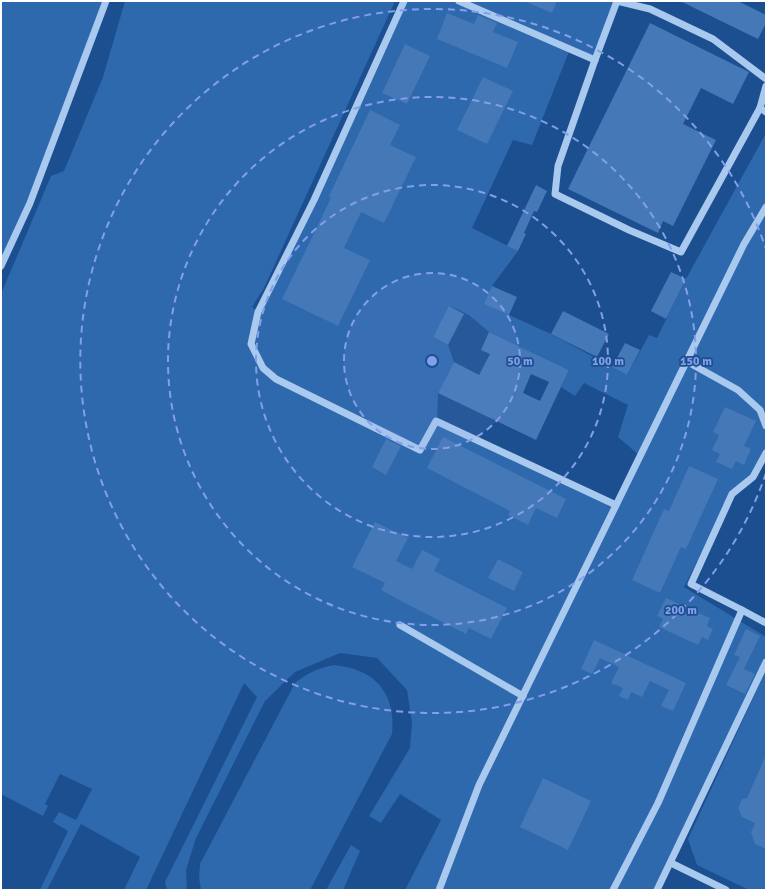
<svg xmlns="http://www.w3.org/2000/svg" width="767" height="891" viewBox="0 0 767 891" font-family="Signika,sans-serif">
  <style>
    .green { fill: #2e69ad; fill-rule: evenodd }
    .building { fill: #4478b7; fill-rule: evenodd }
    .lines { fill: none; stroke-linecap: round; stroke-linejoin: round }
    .minor { stroke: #a9c9ee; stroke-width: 7 }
    .ring { fill: none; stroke: #839eea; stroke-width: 2; stroke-dasharray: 7 5 }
    .centre { fill: #839eea; stroke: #1b4f8f; stroke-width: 2 }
    .ring-label { font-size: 12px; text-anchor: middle; font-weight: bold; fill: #839eea; stroke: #1b4f8f; stroke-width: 3.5; stroke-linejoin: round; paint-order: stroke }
  </style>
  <rect width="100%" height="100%" fill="#1b4f8f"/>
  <g class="green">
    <polygon points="1,1 106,1 30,203 1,266"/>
    <path d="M125,1H395L264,288L252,307L258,311L404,1H617L595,60L570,49L532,145L513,140L472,228L518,251L492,286L485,304L551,334L627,375L649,335L657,338L686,279L766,133V453L753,477L732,494L684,587L766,637V653L761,671L653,890H405L441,820L400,794L381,823L369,816L410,748L412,722L407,690L377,658L340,653L295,672L265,701L196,838L186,870L187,890H167L165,882L257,697L244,683L146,890H124L140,857L81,824L47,890H40L68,831L53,822L59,812L76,820L92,789L60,774L45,804L48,806L43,816L1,794V294L51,176L64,171L103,77ZM450,306L469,315L489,332L569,370L561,387L575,396L584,383L628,405L618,437L640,456L615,505L437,421L438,393L454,362L448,345L433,337Z"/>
    <path d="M334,665C375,669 396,693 392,734L310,890H201L199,878L200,864L295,683C307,673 318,668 334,665Z"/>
    <polygon points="766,670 766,890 749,890 697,865 688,839"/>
    <polygon points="351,845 360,851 343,890 326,890"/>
  </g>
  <g class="building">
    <polygon points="524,1 557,1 552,13"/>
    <polygon points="680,1 738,1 766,15 766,23 758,39"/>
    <polygon points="447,13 474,24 478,15 497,23 493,32 518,42 507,68 437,39"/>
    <polygon points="650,23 749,72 733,104 701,88 683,124 716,140 673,226 663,221 658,233 568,189"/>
    <polygon points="405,44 430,56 407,104 382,93"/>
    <polygon points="483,77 513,91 487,144 457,130"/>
    <polygon points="370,110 400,125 390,145 416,157 384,223 361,212 344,248 370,260 338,326 282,299 331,198 329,196"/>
    <polygon points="536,185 547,191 537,212 534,211 524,233 526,234 518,251 507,246"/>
    <polygon points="671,272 686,279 666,319 651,311"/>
    <polygon points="492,286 517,297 509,315 484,304"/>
    <polygon points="449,306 464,314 448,345 433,337"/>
    <polygon points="563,311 609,334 597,357 551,334"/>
    <path d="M489,332L569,370L536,440L438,393L454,362L479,375L490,354L481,350ZM531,374L549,382L540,401L523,393Z"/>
    <polygon points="625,343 640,350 627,375 612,367"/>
    <polygon points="725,407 756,421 744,446 751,449 744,465 736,461 732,469 716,462 720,454 712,450 719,435 713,432"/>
    <polygon points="443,437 566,499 557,518 536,508 528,525 508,515 510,511 427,468"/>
    <polygon points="386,439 401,446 386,475 372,467"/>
    <polygon points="689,466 718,479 686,549 681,547 660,593 632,580 664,509 669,511"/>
    <polygon points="375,522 408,538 396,561 412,569 422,550 440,559 434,571 507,608 491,639 469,628 466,634 403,602 381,590 385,583 352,567"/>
    <polygon points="498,559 523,572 514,591 488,578"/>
    <polygon points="666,598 710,618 707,626 713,629 708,640 702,637 698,645 659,627 663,619 657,616"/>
    <polygon points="746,629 760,636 744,669 755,674 745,694 726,685 740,657 734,655"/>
    <polygon points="594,640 686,683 673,711 661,706 669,690 650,681 642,697 631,692 628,700 619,696 623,688 611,683 619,667 600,658 592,674 581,669"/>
    <polygon points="766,755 766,849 755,844 751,832 755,823 742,817 738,808 742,799 747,798"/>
    <polygon points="543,778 591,801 568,850 520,827"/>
  </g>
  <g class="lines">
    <g class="minor">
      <polyline points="404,1 314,200 258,312 251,344 263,368 276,379 420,450 436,421 616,505"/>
      <polyline points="459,1 595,60 617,1"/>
      <polyline points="617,1 650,9 713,39 766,79"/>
      <polyline points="595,60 558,166 555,194 629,230 681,252 760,108"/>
      <polyline points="766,86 760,108 766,112"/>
      <polyline points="1,266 30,203 106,1"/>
      <polyline points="686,361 738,390 760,410 766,426"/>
      <polyline points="742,610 691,584 732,494 753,477 766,453"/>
      <polyline points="400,625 523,696"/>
      <polyline points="671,863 726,890"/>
      <polyline points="439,890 479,785 744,244 766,207"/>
      <polyline points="613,890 658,803 742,610 766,623"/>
      <polyline points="657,890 766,662"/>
    </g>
  </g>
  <circle cx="432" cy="361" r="88" fill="#839eea" fill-opacity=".12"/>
  <g class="ring">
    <circle cx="432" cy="361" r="88"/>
    <circle cx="432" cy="361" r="176"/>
    <circle cx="432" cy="361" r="264"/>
    <path d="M766 473A352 352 0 1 1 766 249"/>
  </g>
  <circle cx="432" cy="361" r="6" class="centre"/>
  <g class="ring-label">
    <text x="520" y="365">50 m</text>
    <text x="608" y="365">100 m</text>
    <text x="696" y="365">150 m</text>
    <text x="681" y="614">200 m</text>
  </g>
  <rect width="767" height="891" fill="none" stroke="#ffffff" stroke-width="4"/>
</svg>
